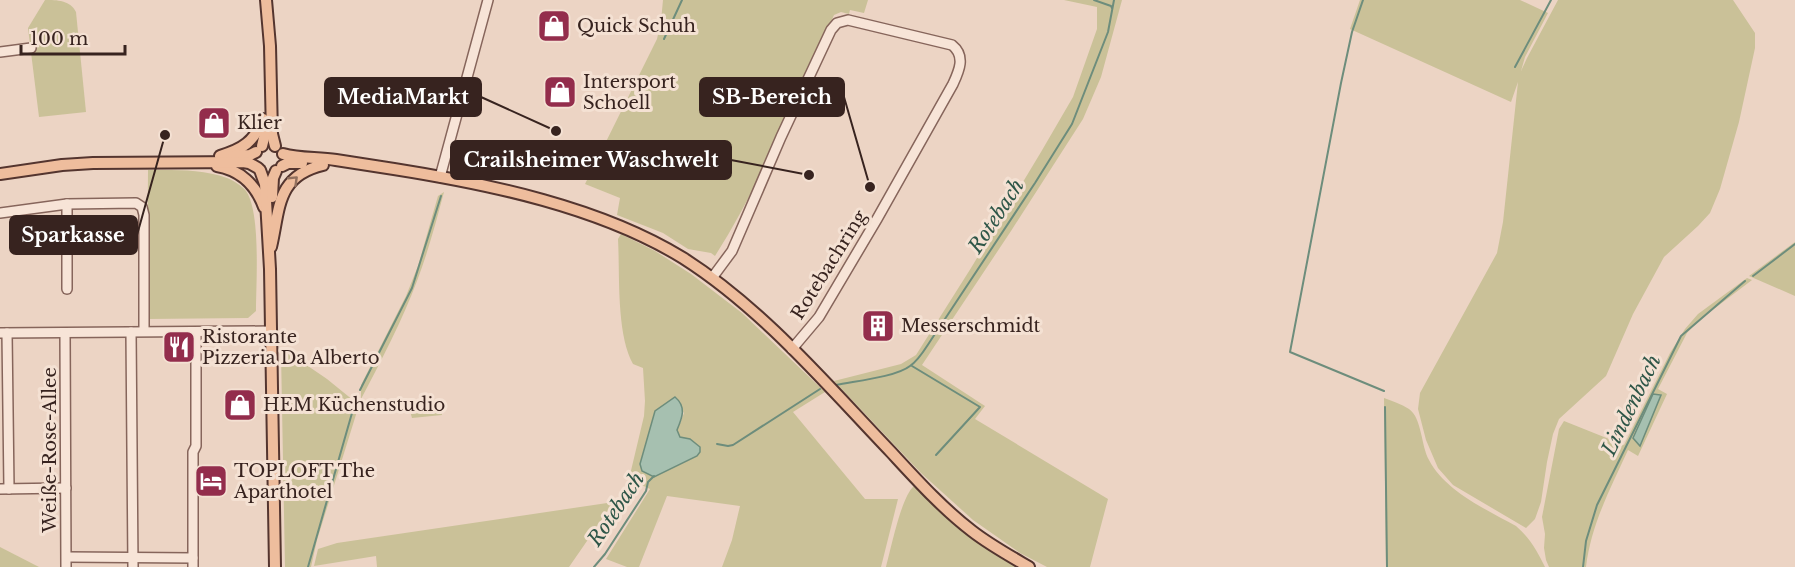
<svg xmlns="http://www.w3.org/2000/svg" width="1795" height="567" viewBox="0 0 1795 567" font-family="'Libre Baskerville',serif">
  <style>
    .green { fill: #cac198; fill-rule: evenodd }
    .water { fill: #a6c0b0; stroke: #6d8d7c; stroke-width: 1.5 }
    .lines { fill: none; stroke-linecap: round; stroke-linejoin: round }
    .stream { stroke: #6d8d7c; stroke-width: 2 }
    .minor-casing { stroke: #86655b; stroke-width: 12 }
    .major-casing { stroke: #54352f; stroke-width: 14 }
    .minor { stroke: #f7e4d7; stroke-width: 9 }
    .major { stroke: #eebd9d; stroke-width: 10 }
    .oneway { stroke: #92705e }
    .labels { text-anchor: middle; stroke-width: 6; stroke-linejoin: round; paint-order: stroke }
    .poi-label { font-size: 18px; fill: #37231f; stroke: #f4e1d3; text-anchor: start }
    .street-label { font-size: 18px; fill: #37231f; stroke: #f4e1d3 }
    .water-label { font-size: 20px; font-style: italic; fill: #2e5648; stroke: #f4e1d3 }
    .leader { fill: none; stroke: #37231f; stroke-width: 2 }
    .callout-dot { fill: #37231f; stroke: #f4e1d3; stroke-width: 2 }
    .callout { fill: #37231f; stroke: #37231f; stroke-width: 2 }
    .callout-label { font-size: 20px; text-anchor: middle; font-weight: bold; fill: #fff }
  </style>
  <rect width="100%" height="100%" fill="#ecd4c4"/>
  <g class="green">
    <path d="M45,0C57,0 70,0 76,12L86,112L39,117L28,28Z"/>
    <path d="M663,0H868L864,13L850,10L849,14L841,12L834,15C797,95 762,182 715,256L711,253L688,249L663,233L617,215L620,198L585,184L657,39L661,21Z"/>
    <polygon points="1064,0 1122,0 1101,77 1083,119 1011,231 922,365 985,406 975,419 1108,499 1090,567 1047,567 1020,553 973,520 921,473 834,381 901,364 916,355 971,268 1041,152 1073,97 1097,29 1097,7"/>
    <polygon points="1360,0 1520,0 1548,13 1525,57 1521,71 1527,58 1558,0 1733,0 1755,33 1755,48 1739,122 1720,189 1710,213 1698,226 1664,257 1633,314 1606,376 1559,419 1553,434 1547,462 1541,502 1535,519 1526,528 1453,485 1438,468 1426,440 1418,409 1420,393 1497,253 1503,222 1518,82 1511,102 1350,29"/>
    <path d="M148,170C174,170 203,169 227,178C233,180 242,186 246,191C261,212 256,284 256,311L248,318L147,319Z"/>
    <path d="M444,192C436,222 428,252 417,281C402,321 381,361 361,399V385L406,296L418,266L438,196Z"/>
    <path d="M621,234L655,251L691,274L742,313L825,392L793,412L865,499H898L881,567H722L732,540L740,506L667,496L639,567H627L606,559L650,489L629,479L644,416L645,401L643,368L633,364C616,333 620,275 618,239ZM675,397L684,413L677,431L680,437L690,439L700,447V451L697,456L654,477L642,471L640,464L655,412Z"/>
    <polygon points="1795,242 1795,296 1749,276"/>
    <path d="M1747,278L1752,280L1698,321L1687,333L1658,389L1667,394L1638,456L1628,450C1610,489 1591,525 1586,567H1549L1546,560L1544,548L1545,534L1542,517L1559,429L1564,421L1624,445L1670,353L1685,329L1698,314Z"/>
    <polygon points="283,349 327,379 359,405 317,540 311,567 285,567 281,353"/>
    <path d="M1384,398C1392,401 1401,404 1409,409C1422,418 1421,446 1429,460C1445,491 1487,510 1516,526C1530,538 1537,551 1545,567H1386Z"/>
    <polygon points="441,407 442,415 412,418 410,411"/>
    <path d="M914,486L971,535L1018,567H886C891,549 901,497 914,486Z"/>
    <polygon points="614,502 569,567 377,567 376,556 314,566 318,549 337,543"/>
    <polygon points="0,547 39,567 0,567"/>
  </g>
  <g class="water">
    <polygon points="1653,394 1661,395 1640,446 1633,438"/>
    <path d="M675,397C687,407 682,418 677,430L680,437L690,439L700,447V452L697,456L654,477L642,471L640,464L655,411Z"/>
  </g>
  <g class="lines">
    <g class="stream">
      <polyline points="1094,0 1111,6 1112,8"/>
      <polyline points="1363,0 1352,32 1341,83 1290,352 1384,391"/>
      <polyline points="664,39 682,0"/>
      <polyline points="1515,67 1551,0"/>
      <polyline points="1753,276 1795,244"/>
      <polyline points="912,366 980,407 936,455"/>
      <path d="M836,385C855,381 896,377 910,366C919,360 925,349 931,340L1035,183L1072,124L1108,32L1114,0"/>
      <polyline points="360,390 412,288 441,196"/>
      <polyline points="1385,407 1387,567"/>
      <polyline points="717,444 728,446 733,445 820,389"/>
      <polyline points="308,567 354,406"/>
      <polyline points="594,567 605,554 646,491 648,482 654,476"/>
      <polyline points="1583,567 1586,541 1597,505 1681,336 1745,281"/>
    </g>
    <g class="minor-casing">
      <g id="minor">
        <polyline points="0,52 31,48"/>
        <polyline points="440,177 488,0"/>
        <polyline points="67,204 67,289"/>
        <polyline points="0,213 67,204 136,203 142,207 144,215 144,331"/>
        <path d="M712,278L732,251L781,137L831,30L837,23L848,20L952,45C966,56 959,71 953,84L877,219L819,317L792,349"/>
        <polyline points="131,332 133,567"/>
        <polyline points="0,333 271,331"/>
        <polyline points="7,333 9,489"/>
        <polyline points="65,333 66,567"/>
        <polyline points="0,489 66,488"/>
        <polyline points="67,557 193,558"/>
        <polyline points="193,567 193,452 196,446 196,332"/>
      </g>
    </g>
    <g class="major-casing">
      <g id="major">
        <polyline points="266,0 270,46 272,134 275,146"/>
        <polyline points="262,146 265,134 265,123"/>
        <path d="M283,154C300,159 319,157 336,160C356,163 375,166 394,169C489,184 600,207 683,258C763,309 826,384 891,452C916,479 942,508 972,531C990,545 1010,556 1029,567"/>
        <path d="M220,156C243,149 254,142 263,119"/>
        <polyline points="233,156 250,155 256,152"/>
        <path d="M217,166C240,170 256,185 264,207"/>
        <polyline points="282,166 288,163 302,163"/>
        <polyline points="260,170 265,184 270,269 275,567"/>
        <polyline points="0,174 62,165 93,163 243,162 249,163 258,168"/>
        <polyline points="272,197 273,178 276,171"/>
        <path d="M271,247C280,209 276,176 323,165"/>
      </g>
    </g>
    <use href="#minor" class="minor"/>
    <use href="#major" class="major"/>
  </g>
  <defs><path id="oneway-chevron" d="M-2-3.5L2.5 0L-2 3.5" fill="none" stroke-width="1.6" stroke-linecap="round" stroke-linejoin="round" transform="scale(1.5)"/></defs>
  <use class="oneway" href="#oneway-chevron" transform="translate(294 180) rotate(-44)"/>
  <defs>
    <g id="shop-square" transform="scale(1.725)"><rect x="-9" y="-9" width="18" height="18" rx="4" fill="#932d4c" stroke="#f4e1d3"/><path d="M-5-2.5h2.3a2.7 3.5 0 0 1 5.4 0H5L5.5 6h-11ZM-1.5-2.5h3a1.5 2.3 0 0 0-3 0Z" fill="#fff"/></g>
    <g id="building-square" transform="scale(1.725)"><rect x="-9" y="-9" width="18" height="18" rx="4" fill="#932d4c" stroke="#f4e1d3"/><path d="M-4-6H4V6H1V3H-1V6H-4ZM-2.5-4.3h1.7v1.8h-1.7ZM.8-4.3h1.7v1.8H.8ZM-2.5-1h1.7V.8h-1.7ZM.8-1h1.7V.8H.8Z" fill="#fff"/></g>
    <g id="restaurant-square" transform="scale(1.725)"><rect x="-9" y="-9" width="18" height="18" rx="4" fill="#932d4c" stroke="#f4e1d3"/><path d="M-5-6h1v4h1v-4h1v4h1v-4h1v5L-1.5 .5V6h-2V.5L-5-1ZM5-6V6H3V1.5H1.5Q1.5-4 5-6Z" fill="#fff"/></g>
    <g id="hotel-square" transform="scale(1.725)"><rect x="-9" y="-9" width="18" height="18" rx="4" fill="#932d4c" stroke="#f4e1d3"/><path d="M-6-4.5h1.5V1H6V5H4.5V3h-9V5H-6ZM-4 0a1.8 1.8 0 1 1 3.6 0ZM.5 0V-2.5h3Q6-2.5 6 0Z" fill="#fff"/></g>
  </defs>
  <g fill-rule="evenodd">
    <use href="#shop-square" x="554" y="26"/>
    <use href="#shop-square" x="560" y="92"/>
    <use href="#shop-square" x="214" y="123"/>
    <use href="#building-square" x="878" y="326"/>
    <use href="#restaurant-square" x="179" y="347"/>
    <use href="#shop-square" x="240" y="405"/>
    <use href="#hotel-square" x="211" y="481"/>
  </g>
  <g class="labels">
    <g class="poi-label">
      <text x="577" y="32">Quick Schuh</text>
      <text x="583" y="88">Intersport<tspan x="583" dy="21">Schoell</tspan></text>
      <text x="237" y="129">Klier</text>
      <text x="901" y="332">Messerschmidt</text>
      <text x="202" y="343">Ristorante<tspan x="202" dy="21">Pizzeria Da Alberto</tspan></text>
      <text x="263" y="411">HEM Küchenstudio</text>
      <text x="234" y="477">TOPLOFT The<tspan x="234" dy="21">Aparthotel</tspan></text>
    </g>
    <g class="street-label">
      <text transform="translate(829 265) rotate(-58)" y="6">Rotebachring</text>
      <text transform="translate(50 450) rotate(-90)" y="6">Weiße-Rose-Allee</text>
    </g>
    <g class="water-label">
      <text transform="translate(996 216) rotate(-57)" y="7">Rotebach</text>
      <text transform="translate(1631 405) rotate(-64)" y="7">Lindenbach</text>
      <text transform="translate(616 509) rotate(-56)" y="7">Rotebach</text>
    </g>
  </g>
  <path class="leader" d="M556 131L481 97M870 187L844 97M809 175L731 160M165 135L137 235"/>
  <g class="callout-dot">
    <circle cx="556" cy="131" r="6"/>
    <circle cx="870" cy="187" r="6"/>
    <circle cx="809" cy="175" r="6"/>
    <circle cx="165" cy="135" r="6"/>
  </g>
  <g class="callout">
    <rect x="325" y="78" width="156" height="38" rx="6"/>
    <rect x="700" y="78" width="144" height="38" rx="6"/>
    <rect x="451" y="141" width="280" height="38" rx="6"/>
    <rect x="10" y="216" width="127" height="38" rx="6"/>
  </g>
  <g class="callout-label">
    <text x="403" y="104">MediaMarkt</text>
    <text x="772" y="104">SB-Bereich</text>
    <text x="591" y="167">Crailsheimer Waschwelt</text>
    <text x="73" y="242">Sparkasse</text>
  </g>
  <path d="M21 45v9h104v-9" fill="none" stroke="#37231f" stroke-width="3"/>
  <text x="30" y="45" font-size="18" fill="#37231f" stroke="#f4e1d3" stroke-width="4.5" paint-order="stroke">100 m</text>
</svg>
